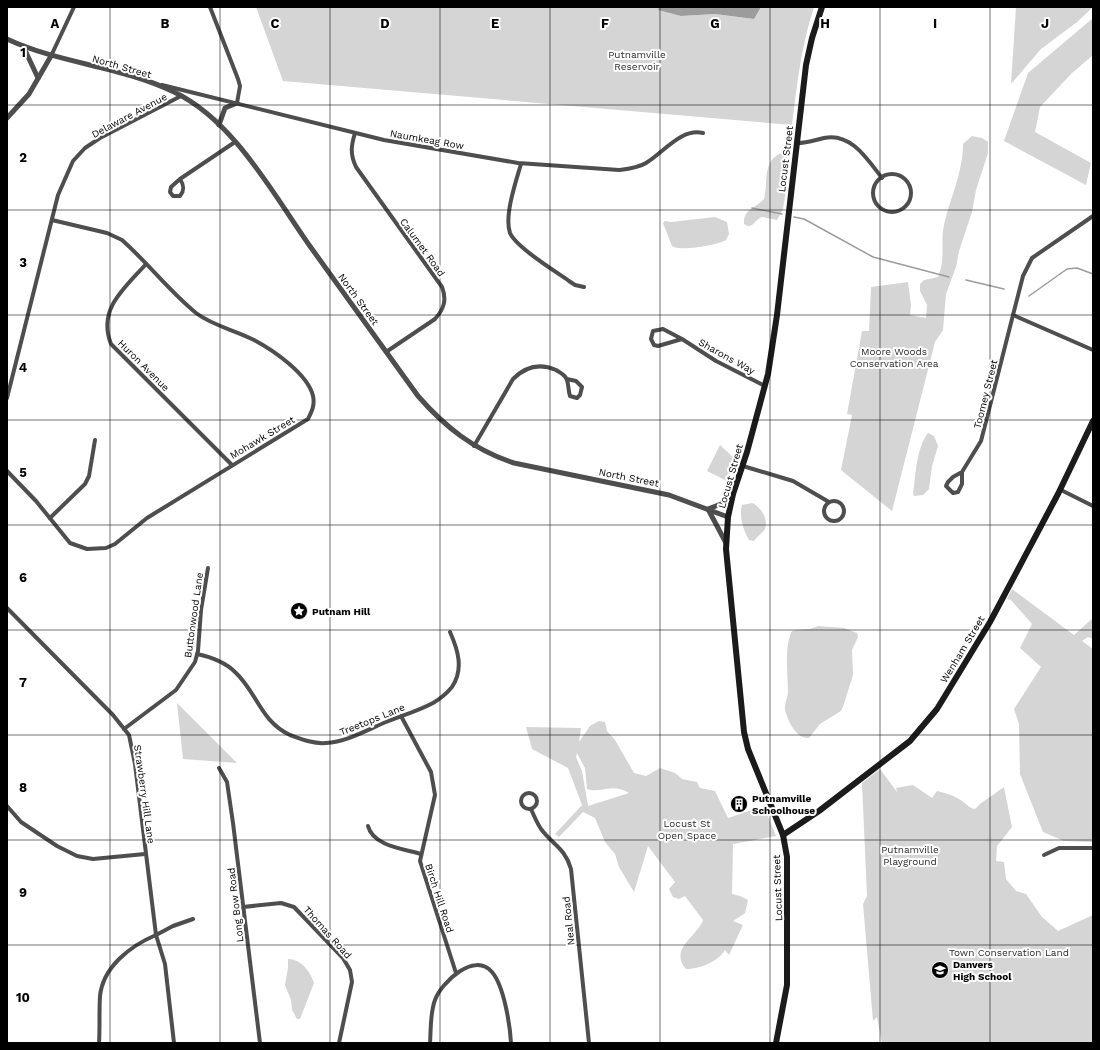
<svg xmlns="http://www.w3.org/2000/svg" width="1100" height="1050" viewBox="0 0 1100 1050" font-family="'Work Sans',sans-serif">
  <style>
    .green { fill: #d5d5d5; fill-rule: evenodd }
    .water { fill: #9c9c9c }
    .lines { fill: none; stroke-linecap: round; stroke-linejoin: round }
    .stream { stroke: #9c9c9c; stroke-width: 1.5 }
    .minor { stroke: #4e4e4e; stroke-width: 4 }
    .tertiary { stroke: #4e4e4e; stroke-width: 5 }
    .secondary { stroke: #1b1b1b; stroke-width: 6 }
    .grid { fill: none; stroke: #000; stroke-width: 1; stroke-opacity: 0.55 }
    .labels { text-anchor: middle; stroke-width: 4; stroke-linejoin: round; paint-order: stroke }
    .park-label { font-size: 10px; fill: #2c2c2c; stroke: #fff }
    .street-label { font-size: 10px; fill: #000; stroke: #fff }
    .poi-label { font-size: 10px; font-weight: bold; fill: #000; stroke: #fff; text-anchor: start }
    .grid-label { font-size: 13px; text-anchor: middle; font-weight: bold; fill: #000; stroke: #fff; stroke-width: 4; stroke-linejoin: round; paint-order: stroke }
  </style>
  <rect width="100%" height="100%" fill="#fff"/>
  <g class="green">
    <path d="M256,7H659L658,10L681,16L715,14L754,19L761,7H814C801,47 797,84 792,125L283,81Z"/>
    <polygon points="1016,7 1093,7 1077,22 1041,49 1011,84"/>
    <polygon points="1093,18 1093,55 1072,73 1040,107 1035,132 1091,163 1086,185 1004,141 1028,73"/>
    <path d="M972,136L982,138L988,142V153L976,190L972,212L959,251L956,267L946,294L943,330L935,342L892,511L841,470L852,415L847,414L862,331H869L871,287L908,282L911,305L910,315L926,318L927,305L920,291V284L924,280L938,277C946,259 940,243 944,225C950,198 963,173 963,144Z"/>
    <path d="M784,152L789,156L790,162L783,209L777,220L762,217C754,220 753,230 744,224C743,209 756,208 764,199C769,180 761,160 784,152Z"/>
    <path d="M715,217L727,222L729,234L726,240C718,245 679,252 672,246L663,223L665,221L671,222Z"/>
    <path d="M928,433L934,436L938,446L932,466L929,489L923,495L914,496L913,494C916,474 916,449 928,433Z"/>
    <polygon points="720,445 737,461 727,481 707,471"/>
    <path d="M752,503C760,506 769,519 765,529C764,531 756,538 754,541L749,540C743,530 739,516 742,505Z"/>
    <polygon points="1012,589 1074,635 1093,618 1093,639 1088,637 1082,641 1093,649 1093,842 1064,841 1043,832 1020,774 1019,724 1014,709 1041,667 1020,648 1032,624 1011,600 1007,599"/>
    <path d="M818,626L844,628L857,633L858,637L852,650L853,675L844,704L841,711L820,724L809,738C796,739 788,721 785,710C784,704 788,697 788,692C788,674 784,646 792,631C801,628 809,631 818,626Z"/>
    <polygon points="177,703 237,763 183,759"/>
    <path d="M599,721L605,722L607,731L615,740L634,773L646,776L660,768L675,773L682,779L697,782L700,788L715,791L728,818L764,806L776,836L733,844L732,894L740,896L748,900L745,913L733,921L743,925L729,955L725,950C718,962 699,969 686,969C668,949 699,935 703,920L685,896L679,899L673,897L669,889L675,882L648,846L634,892L619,867L615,854L605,842L595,818L583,812L559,837L555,834L582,805L568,768L532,749L526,727L581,728L579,742L590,726ZM577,753L585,768L587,789C601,794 612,782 629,793L588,806L582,771L576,757Z"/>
    <path d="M880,769L897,792L896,788L913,785L932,798L937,791C945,793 952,795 959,799C965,802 968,808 975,809L980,804L1004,787L1012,827L997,846L996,861L1004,862L1006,879L1016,891L1026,894L1042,917L1058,931L1093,915V1043H882L877,1017L873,1021L863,904L867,896L862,783Z"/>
    <path d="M288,959C301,959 310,971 314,983L300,1019H297L292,1010L291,1000L285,985L288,968Z"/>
  </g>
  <polygon class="water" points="659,7 761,7 754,19 715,14 681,16 658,10"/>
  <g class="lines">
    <g class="stream">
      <polyline points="752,208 782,214"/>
      <polyline points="794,217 804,219 873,257 949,277"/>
      <polyline points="966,280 1004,289"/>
      <polyline points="1029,296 1067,269 1077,268 1093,274"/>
    </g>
    <g class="minor">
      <polyline points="210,7 238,79 240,86 237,103"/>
      <polyline points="51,56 74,7"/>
      <path d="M162,85L384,140L518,163L619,170C628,169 638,168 646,163C664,152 681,128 703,133"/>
      <path d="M355,133C351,146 350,154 356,167L442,287C447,300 444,309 435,319L386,352"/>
      <path d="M797,143C807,143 815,140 824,138C851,132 868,160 882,178"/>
      <path d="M521,164C516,181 504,216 510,233C516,247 555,271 569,281L575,285L584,287"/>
      <circle cx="892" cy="193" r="19"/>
      <path d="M180,179C184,185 185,190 180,196H173L170,192L171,187L180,179L235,142"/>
      <polyline points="1093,216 1032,258 1023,276 1013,315 1093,350"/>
      <path d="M146,264C125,288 97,309 111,344L232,465"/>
      <polyline points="682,339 658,346 654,345 651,339 653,331 663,329 682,339 716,361 765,386"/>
      <polyline points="7,398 58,195 73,161 85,148 100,138 181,96"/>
      <path d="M474,446L513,379C525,367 540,363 556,370C559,372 564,374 566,378C569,383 568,391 570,396L577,398L580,395L582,387L576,381L567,379"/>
      <polyline points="743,466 793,481 829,502"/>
      <path d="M7,471L36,501L70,543L87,549L106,548L115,544L147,518L308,419C312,411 315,405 313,396C308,374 273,350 254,340C235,330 213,326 196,313C169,291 148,263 122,240L107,233L52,220"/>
      <polyline points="962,472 962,484 958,492 953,493 946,486 948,482 953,477 962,472 981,441 1013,315"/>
      <polyline points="1061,490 1093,506"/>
      <circle cx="834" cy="511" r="10"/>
      <polyline points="50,518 85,484 89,476 95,440"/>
      <polyline points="7,608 113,715 129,735 135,764 156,935 173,926 193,919"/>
      <path d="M197,654C211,657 225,662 235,672C257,692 260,721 290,735C301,739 313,744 326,743C346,742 367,730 386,722C401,716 418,711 433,703C440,699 447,693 452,687C464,669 458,650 450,632"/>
      <polyline points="401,716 431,772 435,795 420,861 456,973"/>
      <polyline points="124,729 176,690 195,662 198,651 201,610 208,568"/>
      <polyline points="219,768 227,782 233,823 260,1043"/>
      <circle cx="529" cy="801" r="8"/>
      <polyline points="7,806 21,822 57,846 77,856 93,859 145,854"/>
      <path d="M531,809C534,816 537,823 541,829C553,845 565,848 571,869L589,1043"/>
      <path d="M368,826C373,846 404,849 421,854"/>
      <polyline points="1044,855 1059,848 1093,848"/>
      <polyline points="243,907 281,903 294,907 343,958 350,970 352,982 339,1043"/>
      <path d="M99,1043C100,1028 99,1012 100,996C103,967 130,946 156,935L165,964L174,1043"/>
      <path d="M430,1043C431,1029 430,1013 435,1000C441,983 474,951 492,972C504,986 510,1025 511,1043"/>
    </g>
    <g class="tertiary">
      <path d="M7,39C60,64 121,66 174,92C235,121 274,196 312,249C347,298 383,347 418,396C445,427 474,450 514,463L669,495L728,517"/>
      <polyline points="23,46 38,78"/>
      <polyline points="7,118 29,94 51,56"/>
      <polyline points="219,125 225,108 237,103"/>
      <polyline points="726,543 708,509 721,504 733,494"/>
    </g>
    <g class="secondary">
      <polyline points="783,835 819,811 910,741 937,709 990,622 1058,494 1093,421"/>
      <polyline points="776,1043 787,985 787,857 783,835 748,749 744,732 726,549 728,517 733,494 747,452 768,374 777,315 806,65 812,38 822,7"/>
    </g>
  </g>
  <path class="grid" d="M110,7V1043M220,7V1043M330,7V1043M440,7V1043M550,7V1043M660,7V1043M770,7V1043M880,7V1043M990,7V1043M7,105H1093M7,210H1093M7,315H1093M7,420H1093M7,525H1093M7,630H1093M7,735H1093M7,840H1093M7,945H1093"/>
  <defs>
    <g id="sight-disc" transform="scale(0.9)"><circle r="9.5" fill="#000" stroke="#fff"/><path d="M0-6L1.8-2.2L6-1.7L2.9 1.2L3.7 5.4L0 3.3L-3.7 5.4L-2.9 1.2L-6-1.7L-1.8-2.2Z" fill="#fff"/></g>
    <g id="building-disc" transform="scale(0.9)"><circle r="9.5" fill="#000" stroke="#fff"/><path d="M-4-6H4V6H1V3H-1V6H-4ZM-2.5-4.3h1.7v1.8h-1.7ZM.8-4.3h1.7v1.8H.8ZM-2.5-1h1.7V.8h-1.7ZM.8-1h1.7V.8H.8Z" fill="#fff"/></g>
    <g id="school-disc" transform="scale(0.9)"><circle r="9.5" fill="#000" stroke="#fff"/><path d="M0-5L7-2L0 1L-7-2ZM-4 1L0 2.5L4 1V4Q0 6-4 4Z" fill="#fff"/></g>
  </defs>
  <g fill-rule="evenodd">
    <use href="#sight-disc" x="299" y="611"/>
    <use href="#building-disc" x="739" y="804"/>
    <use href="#school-disc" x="940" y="970"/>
  </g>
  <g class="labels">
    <g class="park-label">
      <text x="637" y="58">Putnamville<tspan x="637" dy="12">Reservoir</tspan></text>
      <text x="894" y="355">Moore Woods<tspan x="894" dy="12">Conservation Area</tspan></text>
      <text x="687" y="827">Locust St<tspan x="687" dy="12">Open Space</tspan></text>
      <text x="910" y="853">Putnamville<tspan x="910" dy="12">Playground</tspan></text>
      <text x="1009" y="956">Town Conservation Land</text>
    </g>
    <g class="street-label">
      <text transform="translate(122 66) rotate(16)" y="4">North Street</text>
      <text transform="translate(129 115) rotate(-28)" y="4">Delaware Avenue</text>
      <text transform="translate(427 139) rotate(10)" y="4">Naumkeag Row</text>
      <text transform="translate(785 159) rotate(-83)" y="4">Locust Street</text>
      <text transform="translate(423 247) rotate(54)" y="4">Calumet Road</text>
      <text transform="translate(359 299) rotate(54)" y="4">North Street</text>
      <text transform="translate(727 356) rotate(29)" y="4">Sharons Way</text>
      <text transform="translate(144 365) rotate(45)" y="4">Huron Avenue</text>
      <text transform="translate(985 394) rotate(-76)" y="4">Toomey Street</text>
      <text transform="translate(262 437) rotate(-31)" y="4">Mohawk Street</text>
      <text transform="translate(730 476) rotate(-74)" y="4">Locust Street</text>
      <text transform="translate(629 477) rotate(11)" y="4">North Street</text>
      <text transform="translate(193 615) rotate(-82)" y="4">Buttonwood Lane</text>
      <text transform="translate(962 649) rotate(-59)" y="4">Wenham Street</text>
      <text transform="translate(372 719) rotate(-22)" y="4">Treetops Lane</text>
      <text transform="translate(145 794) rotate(82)" y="4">Strawberry Hill Lane</text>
      <text transform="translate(777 888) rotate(-92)" y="4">Locust Street</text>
      <text transform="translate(440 898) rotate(72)" y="4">Birch Hill Road</text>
      <text transform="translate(235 905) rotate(-97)" y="4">Long Bow Road</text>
      <text transform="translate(568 921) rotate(-96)" y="4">Neal Road</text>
      <text transform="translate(328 932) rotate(48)" y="4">Thomas Road</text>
    </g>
    <g class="poi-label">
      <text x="312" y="615">Putnam Hill</text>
      <text x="752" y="802">Putnamville<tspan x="752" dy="12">Schoolhouse</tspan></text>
      <text x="953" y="968">Danvers<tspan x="953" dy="12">High School</tspan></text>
    </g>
  </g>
  <g class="grid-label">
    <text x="55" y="28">A</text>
    <text x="165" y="28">B</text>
    <text x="275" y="28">C</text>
    <text x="385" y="28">D</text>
    <text x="495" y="28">E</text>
    <text x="605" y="28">F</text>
    <text x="715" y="28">G</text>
    <text x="825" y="28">H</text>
    <text x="935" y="28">I</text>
    <text x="1045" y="28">J</text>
    <text x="23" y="57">1</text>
    <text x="23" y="162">2</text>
    <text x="23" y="267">3</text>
    <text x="23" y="372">4</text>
    <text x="23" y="477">5</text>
    <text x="23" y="582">6</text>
    <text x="23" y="687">7</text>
    <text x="23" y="792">8</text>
    <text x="23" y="897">9</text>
    <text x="23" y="1002">10</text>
  </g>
  <rect width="1100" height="1050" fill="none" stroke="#000000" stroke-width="16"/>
</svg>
